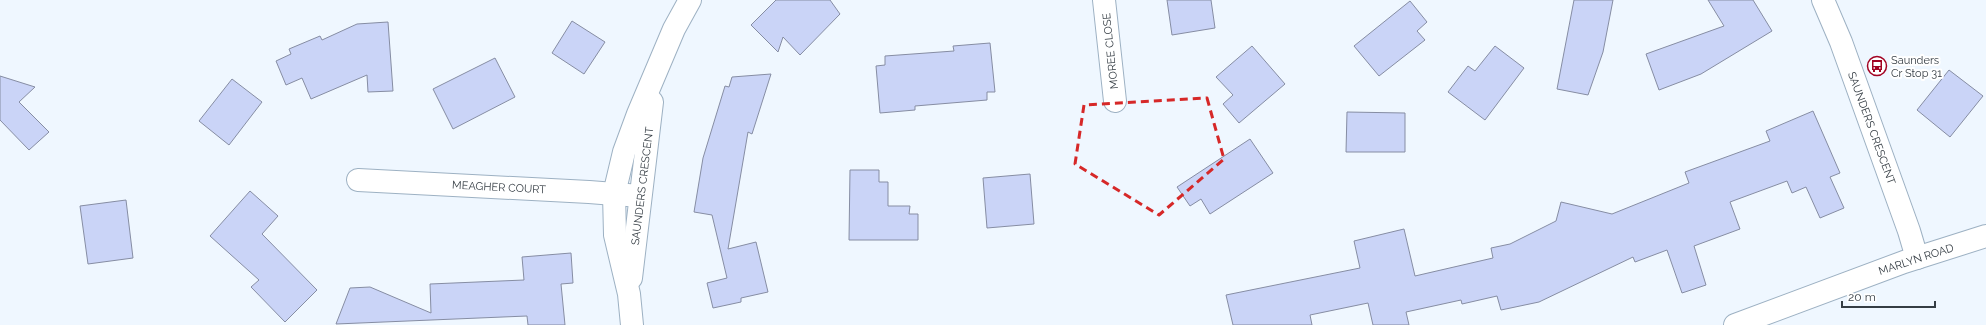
<svg xmlns="http://www.w3.org/2000/svg" width="1986" height="325" viewBox="0 0 1986 325" font-family="Raleway,sans-serif">
  <style>
    .building { fill: #cad4f7; stroke: #868da3 }
    .lines { fill: none; stroke-linecap: round; stroke-linejoin: round }
    .street-casing { stroke: #9db1c3; stroke-width: 24 }
    .street { stroke: #fff; stroke-width: 22 }
    .marked { fill: none; stroke: #d62828; stroke-width: 3; stroke-dasharray: 8 5; stroke-linejoin: round }
    .labels { text-anchor: middle; stroke-width: 4; stroke-linejoin: round; paint-order: stroke }
    .street-label { font-size: 11px; fill: #353d44; stroke: #fff }
    .poi-label { font-size: 11px; fill: #353d44; stroke: #fff; text-anchor: start }
  </style>
  <rect width="100%" height="100%" fill="#eff7ff"/>
  <g class="building">
    <polygon points="776,0 830,0 840,14 800,55 783,37 778,52 751,25"/>
    <polygon points="1167,0 1211,0 1215,28 1172,35"/>
    <polygon points="1574,0 1613,0 1603,52 1588,95 1557,89"/>
    <polygon points="1708,0 1753,0 1772,31 1701,74 1659,90 1646,54 1724,26"/>
    <polygon points="1410,1 1427,22 1417,31 1425,40 1379,76 1354,46"/>
    <polygon points="572,21 605,42 584,74 552,53"/>
    <polygon points="388,22 393,91 368,92 367,75 311,99 302,78 286,85 276,61 291,54 289,49 320,36 322,40 357,24"/>
    <polygon points="990,43 995,92 987,92 987,100 915,106 915,110 880,113 876,66 885,65 885,56 954,51 953,46"/>
    <polygon points="1252,46 1285,84 1239,123 1223,104 1233,95 1216,77"/>
    <polygon points="1495,46 1524,68 1485,120 1448,92 1468,66 1475,71"/>
    <polygon points="495,58 515,97 453,129 433,89"/>
    <polygon points="1949,70 1983,96 1950,137 1917,110"/>
    <polygon points="771,74 752,134 748,132 728,249 756,242 768,292 741,298 741,302 713,308 707,283 727,278 712,215 694,212 703,158 725,86 729,87 732,77"/>
    <polygon points="0,76 35,87 19,102 49,132 29,150 0,120"/>
    <polygon points="232,79 262,102 229,145 199,121"/>
    <polygon points="1813,111 1840,173 1830,177 1844,208 1820,218 1806,187 1792,193 1787,181 1730,202 1740,229 1694,246 1706,285 1682,293 1667,250 1635,262 1633,257 1539,302 1501,310 1497,296 1462,304 1461,300 1406,312 1409,325 1373,325 1368,303 1310,315 1312,325 1233,325 1226,295 1360,268 1354,241 1404,229 1415,276 1493,258 1491,248 1510,244 1556,221 1561,202 1612,214 1689,183 1685,172 1770,141 1766,131"/>
    <polygon points="1347,112 1405,113 1405,152 1346,152"/>
    <polygon points="1250,139 1273,173 1210,214 1201,199 1190,206 1177,187"/>
    <polygon points="850,170 879,170 879,182 888,182 888,206 910,206 909,214 918,214 918,240 849,240"/>
    <polygon points="1030,174 1034,224 987,228 983,178"/>
    <polygon points="250,191 278,216 262,234 317,290 285,322 251,287 259,280 210,236"/>
    <polygon points="126,200 133,258 88,264 80,206"/>
    <polygon points="571,253 573,283 561,284 565,325 528,325 527,316 336,324 350,288 370,287 431,313 430,284 524,280 522,257"/>
  </g>
  <g class="lines">
    <g class="street-casing">
      <g id="street">
        <polyline points="1104,0 1115,101"/>
        <polyline points="1823,0 1841,42 1909,231 1917,258"/>
        <polyline points="358,180 589,192 640,196"/>
        <polyline points="631,278 652,102"/>
        <polyline points="632,325 629,294 615,235 614,194 624,152 638,114 674,29 690,0"/>
        <polyline points="1735,325 1904,262 1986,236"/>
      </g>
    </g>
    <use href="#street" class="street"/>
  </g>
  <path class="marked" d="M1207,98L1224,159L1159,215L1075,164L1084,105Z"/>
  <defs>
    <g id="bus-ring" transform="scale(1)"><circle r="9.5" fill="#fff" stroke="#a20323" stroke-width="1.5"/><path d="M-5-6H5V4H4V6H2V4H-2V6H-4V4H-5ZM-3.5-4V0h7V-4ZM-3.5 1.2v1.5H-2V1.2ZM2 1.2v1.5H3.5V1.2Z" fill="#a20323"/></g>
  </defs>
  <g fill-rule="evenodd">
    <use href="#bus-ring" x="1877" y="66"/>
  </g>
  <g class="labels">
    <g class="street-label">
      <text transform="translate(1110 51) rotate(-96)" y="4">MOREE CLOSE</text>
      <text transform="translate(1872 128) rotate(70)" y="4">SAUNDERS CRESCENT</text>
      <text transform="translate(642 186) rotate(-83)" y="4">SAUNDERS CRESCENT</text>
      <text transform="translate(499 187) rotate(3)" y="4">MEAGHER COURT</text>
      <text transform="translate(1916 259) rotate(-18)" y="4">MARLYN ROAD</text>
    </g>
    <g class="poi-label">
      <text x="1891" y="64">Saunders<tspan x="1891" dy="13">Cr Stop 31</tspan></text>
    </g>
  </g>
  <path d="M1842 301v6h93v-6" fill="none" stroke="#353d44" stroke-width="2"/>
  <text x="1848" y="301" font-size="12" fill="#353d44" stroke="#ffffff" stroke-width="3" paint-order="stroke">20 m</text>
</svg>
